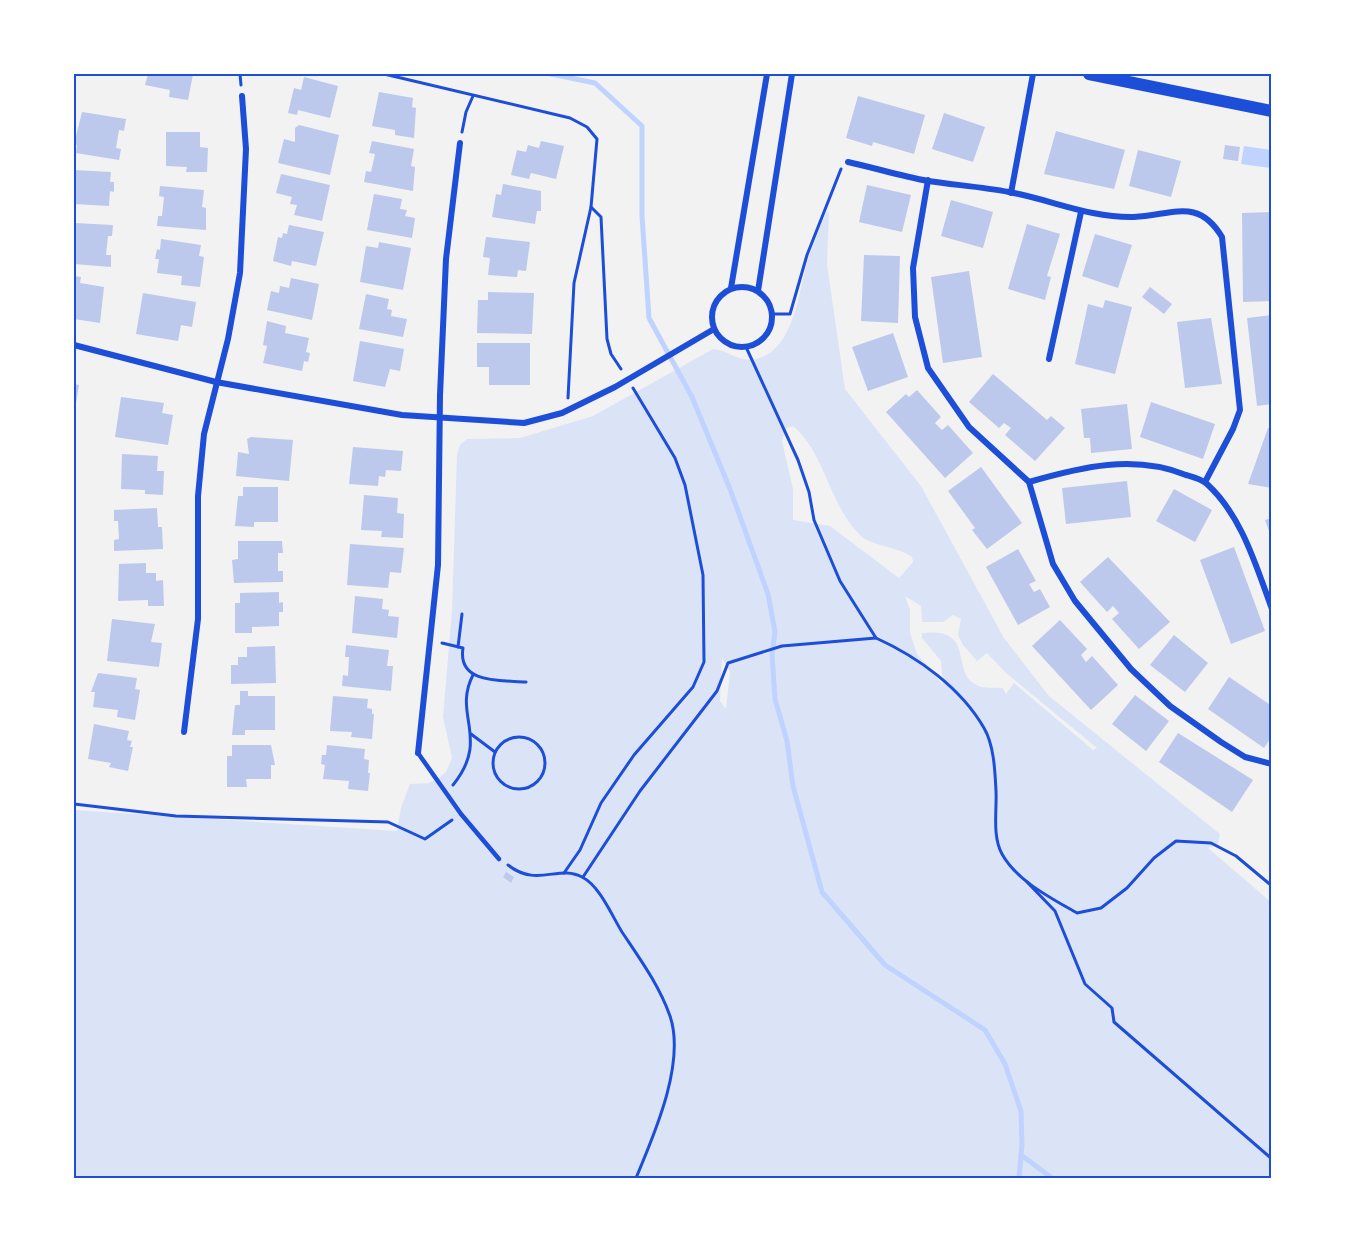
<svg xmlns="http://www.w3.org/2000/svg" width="1345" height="1252" viewBox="0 0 1345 1252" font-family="'Roboto Condensed',sans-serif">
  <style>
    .green { fill: #dbe4f7; fill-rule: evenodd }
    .water { fill: #bfd3fe }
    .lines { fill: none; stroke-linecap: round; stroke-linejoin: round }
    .stream { stroke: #bfd3fe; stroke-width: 5 }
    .building { fill: #bdc9ec }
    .path { stroke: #1d4ed8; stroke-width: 3 }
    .service { stroke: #1d4ed8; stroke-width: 4.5 }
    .minor { stroke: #1d4ed8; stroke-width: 6 }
    .secondary { stroke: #1d4ed8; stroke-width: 12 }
    .neatline { fill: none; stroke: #1d4ed8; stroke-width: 2 }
  </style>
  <rect width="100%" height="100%" fill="#f2f2f2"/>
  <path class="green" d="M829,211L827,264L845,389L921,486L1004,638L1049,696L1220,834L1218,844L1208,848L1271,902V1178H74V810L397,831L401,807L410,784L429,783L439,778L446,772L452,758L443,717L452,610L457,454L460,445L467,439L520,438L593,416L713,349C729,350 738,363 756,359C796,350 799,286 809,256C814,242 820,227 826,213ZM793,426C826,454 829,506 861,536C872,546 896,546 912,557L913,562L899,578L830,526L793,520V489L782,441L786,428ZM905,596L921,606L922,622H943L953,615L961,619L958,635L963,645L977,661L987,653L1006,673L1097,748L1093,750L1014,683L1006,694L1003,688C991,687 982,690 972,682C953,666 973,627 922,633V638L941,661L943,685L917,654L910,633V610ZM722,658L730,672L726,709L720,701Z"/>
  <polygon class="water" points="1244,146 1271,150 1271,168 1241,164"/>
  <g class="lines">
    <g class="stream">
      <polyline points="551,74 595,83 642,126 642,216 649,318 692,397 730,489 768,594 775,632 772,654 775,699 787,741 793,786 822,892 885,965 985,1030 1005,1064 1021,1111 1022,1145 1019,1178"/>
      <polyline points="1021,1155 1052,1178"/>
    </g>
  </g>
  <g class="building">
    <polygon points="148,74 193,74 188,100 169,97 170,90 145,85"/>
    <polygon points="304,77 338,86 330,118 298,110 297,115 288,113 294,88 301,90"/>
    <polygon points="379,92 413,98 412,107 416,108 414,138 395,135 395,130 372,126"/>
    <polygon points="858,96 925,115 914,154 873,142 872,146 846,138"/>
    <polygon points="82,112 126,119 124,131 119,130 116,148 121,149 119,160 76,153 77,145 74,144"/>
    <polygon points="944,113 985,127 973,162 932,149"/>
    <polygon points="299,125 339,135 330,175 278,163 284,139 295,142 295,128"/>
    <polygon points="1056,131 1125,150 1114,189 1044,174"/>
    <polygon points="166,132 200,132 200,147 208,148 207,172 186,172 187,167 166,166"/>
    <polygon points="372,141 414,149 411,166 415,167 413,191 364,182 366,171 371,172 375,154 369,153"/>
    <polygon points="541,141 564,146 556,179 531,173 529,179 511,175 517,150 526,152 528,145 539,148"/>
    <polygon points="1225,145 1240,147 1238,161 1223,159"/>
    <polygon points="1138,150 1181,161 1171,197 1129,186"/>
    <polygon points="74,170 111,172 110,182 114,182 114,192 110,191 109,206 74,204"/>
    <polygon points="281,174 330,185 322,221 294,215 297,205 290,204 292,197 276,193"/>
    <polygon points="503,184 541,191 541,211 537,211 535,224 492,217 496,194 501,195"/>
    <polygon points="867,185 911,195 902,232 859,222"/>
    <polygon points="160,186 204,190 202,207 206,208 206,230 157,226 158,216 162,216 164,197 159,196"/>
    <polygon points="374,194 402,199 400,209 407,210 405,216 415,218 412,238 367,230"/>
    <polygon points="951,200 993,212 983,248 941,236"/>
    <polygon points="1272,212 1272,301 1243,302 1242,213"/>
    <polygon points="74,223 113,225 112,236 108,236 106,255 111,255 111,267 74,264"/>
    <polygon points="1027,224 1060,234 1047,276 1051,277 1045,300 1008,289"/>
    <polygon points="289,225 324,232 316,266 292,261 291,266 273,261 278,237 282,238 283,233 287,234"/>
    <polygon points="1095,234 1132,245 1118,288 1082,276"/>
    <polygon points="486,237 530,242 526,271 518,270 517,277 488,275 490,258 483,257"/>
    <polygon points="161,239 201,245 199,256 204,257 200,287 181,285 182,276 157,273 159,259 155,259 157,249 160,250"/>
    <polygon points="379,242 411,248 403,290 360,282 366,246 378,248"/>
    <polygon points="864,255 900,256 898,323 861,321"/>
    <polygon points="969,271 982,357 943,363 931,277"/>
    <polygon points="74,276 81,277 80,283 104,287 100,323 74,319"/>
    <polygon points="291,278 319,284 312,320 267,310 271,291 279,293 280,286 289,288"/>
    <polygon points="1150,287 1172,304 1164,314 1142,297"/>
    <polygon points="488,292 534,293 532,334 477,333 478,300 488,300"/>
    <polygon points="143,293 196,302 192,327 181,325 178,341 136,334"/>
    <polygon points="366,294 389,299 387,309 392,310 391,316 407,319 403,337 359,329"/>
    <polygon points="1105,300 1132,307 1115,374 1075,364 1088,304 1103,308"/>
    <polygon points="1272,315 1272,404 1257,406 1247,318"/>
    <polygon points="1211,318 1222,384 1185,388 1177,322"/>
    <polygon points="267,321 286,326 285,333 309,338 306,352 310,353 308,362 304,361 302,371 263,363 267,346 263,345"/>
    <polygon points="893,333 908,377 868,391 852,347"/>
    <polygon points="360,341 404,349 400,371 390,369 385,387 353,381"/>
    <polygon points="477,343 530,343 530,385 489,385 489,367 477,367"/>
    <polygon points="993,374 1047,420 1051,416 1065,428 1035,461 1005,435 1011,428 1004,423 999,428 969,402"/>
    <polygon points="74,384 79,385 75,409 74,409"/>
    <polygon points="917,390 941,417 935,423 942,430 948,425 973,453 945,478 886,412 906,394 909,397"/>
    <polygon points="121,397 164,403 162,413 173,415 168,445 115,437"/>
    <polygon points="1151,402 1215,424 1203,459 1140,437"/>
    <polygon points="1127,404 1132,449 1091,453 1090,438 1084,438 1081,409"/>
    <polygon points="1268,428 1272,429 1272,488 1248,484"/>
    <polygon points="251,437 293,440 289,481 236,476 238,452 249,454 247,439"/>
    <polygon points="353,447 403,451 401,471 386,470 385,477 379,476 378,486 349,484"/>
    <polygon points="122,454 158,456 157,471 164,471 163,495 145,494 145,490 121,489"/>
    <polygon points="981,467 1022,523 987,549 972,530 975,528 948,491"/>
    <polygon points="1127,481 1131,517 1066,524 1062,488"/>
    <polygon points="243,487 278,487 278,522 254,522 254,527 235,526 238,496 243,496"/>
    <polygon points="1174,489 1212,510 1195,542 1156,521"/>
    <polygon points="364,495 398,498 397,513 404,514 403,538 381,537 382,531 361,530"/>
    <polygon points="157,508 158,527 162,527 163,549 114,551 114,540 119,539 118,521 114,521 114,510"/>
    <polygon points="1272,518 1272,537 1271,537 1265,520"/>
    <polygon points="238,541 282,541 283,553 278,553 278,571 283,571 283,582 234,583 232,560 238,559"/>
    <polygon points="350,544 404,548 401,573 390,572 388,588 347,585"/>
    <polygon points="1234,547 1265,631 1231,644 1200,560"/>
    <polygon points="1018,549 1036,581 1029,584 1034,592 1040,589 1050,607 1018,625 986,567"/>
    <polygon points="1108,557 1170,622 1139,649 1112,619 1119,613 1113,606 1107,612 1080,582"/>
    <polygon points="146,563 146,573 156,573 156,581 163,580 164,606 148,606 148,600 118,601 119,564"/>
    <polygon points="279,592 279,603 283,602 283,612 279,612 279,626 252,627 252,633 235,633 235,603 240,603 240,593"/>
    <polygon points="355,596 383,599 382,609 389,610 388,616 399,617 397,638 352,633"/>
    <polygon points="112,619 155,624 151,642 162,643 159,667 107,661"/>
    <polygon points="1060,620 1087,649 1081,655 1086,662 1092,656 1118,685 1091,710 1032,646"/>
    <polygon points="1174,635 1208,663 1185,692 1150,665"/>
    <polygon points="346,645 389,650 387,666 393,666 391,691 342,686 343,675 348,676 349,657 345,657"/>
    <polygon points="275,646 276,683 231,684 231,665 238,665 238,657 247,657 247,647"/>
    <polygon points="98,673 137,678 135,689 140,690 135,720 117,717 118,710 93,707 95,692 91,692"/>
    <polygon points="1229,677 1272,706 1272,736 1264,748 1208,709"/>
    <polygon points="240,691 248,691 248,696 275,696 275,730 245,730 245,735 232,735 235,705 240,705"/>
    <polygon points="1135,695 1169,721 1146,751 1112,724"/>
    <polygon points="333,696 368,699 367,708 372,709 372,714 374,714 372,739 351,737 352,732 330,731"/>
    <polygon points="94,724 129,731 127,740 132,741 130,747 133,747 128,771 109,767 111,763 88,759"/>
    <polygon points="1178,733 1253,780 1232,812 1159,762"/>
    <polygon points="232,745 271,745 275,765 271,765 271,779 246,779 247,787 227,787 227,756 232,756"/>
    <polygon points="327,745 365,749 364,759 369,760 368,773 370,773 368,791 348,789 349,781 323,779 325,765 321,764 322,755 326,755"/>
    <polygon points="506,872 514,877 511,883 503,877"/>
  </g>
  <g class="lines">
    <g class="path">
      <polyline points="240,74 241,85"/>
      <polyline points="384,74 570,118 587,127 597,139 591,207 601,217 607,339 611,354 621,369"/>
      <polyline points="462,132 466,112 473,96"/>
      <polyline points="772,314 790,314 807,255 841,169"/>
      <polyline points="568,398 574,283 591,207"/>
      <path d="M876,638C918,657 961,688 984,728C994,745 995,771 996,791C997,810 992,836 1002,854C1017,881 1051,898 1077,913L1101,908L1127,888L1154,858L1176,841L1211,843L1236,856L1272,886"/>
      <path d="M442,643L463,648C457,685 503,680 526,682"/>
      <polyline points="458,647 462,614"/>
      <polyline points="471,734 495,752"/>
      <circle cx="519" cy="763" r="26"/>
      <path d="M453,785C491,738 452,715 473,675"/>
      <polyline points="74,804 176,816 388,822 425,839 452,820"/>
      <path d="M508,865C537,888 559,864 582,877C600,886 612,916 622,932C640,959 659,985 670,1016C686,1063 654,1135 636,1178"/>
      <polyline points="564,873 580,850 601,803 634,755 693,687 704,662 703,575 685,485 675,458 633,388"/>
      <polyline points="583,877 640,791 717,691 728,663 782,646 876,638 840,581 814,520 809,492 798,460 746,347"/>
      <polyline points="1027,882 1055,911 1085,984 1112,1008 1114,1022 1272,1159"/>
    </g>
    <polyline class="service" points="418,753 461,814 499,859"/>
    <g class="minor">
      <path d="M848,162C875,168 901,176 928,181C955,185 983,187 1009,192C1052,200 1090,218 1134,217C1173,215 1198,197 1222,237L1240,410L1233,429L1205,482"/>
      <polyline points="928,180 913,268 915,317 928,368 969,427 1029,482 1053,564 1075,601 1131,669 1170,706 1221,742 1245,757 1272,764"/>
      <polyline points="1011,193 1033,74"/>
      <circle cx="742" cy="317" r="30"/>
      <polyline points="731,288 767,74"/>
      <polyline points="758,291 792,74"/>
      <polyline points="74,345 216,382 402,415 524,423 562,413 615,387 714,329"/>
      <polyline points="1049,359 1081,212"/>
      <path d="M1029,482C1081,467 1134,454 1186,475C1193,477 1201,479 1207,484C1242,516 1256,566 1272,609"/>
      <polyline points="184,732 198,619 198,496 204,434 228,339 240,273 246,149 242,96"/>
      <polyline points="418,753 438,565 440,395 446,259 460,143"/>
    </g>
    <polyline class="secondary" points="1089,74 1272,111"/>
  </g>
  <rect width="1345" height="1252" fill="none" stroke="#ffffff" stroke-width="150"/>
  <rect x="75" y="75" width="1195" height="1102" class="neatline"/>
</svg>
